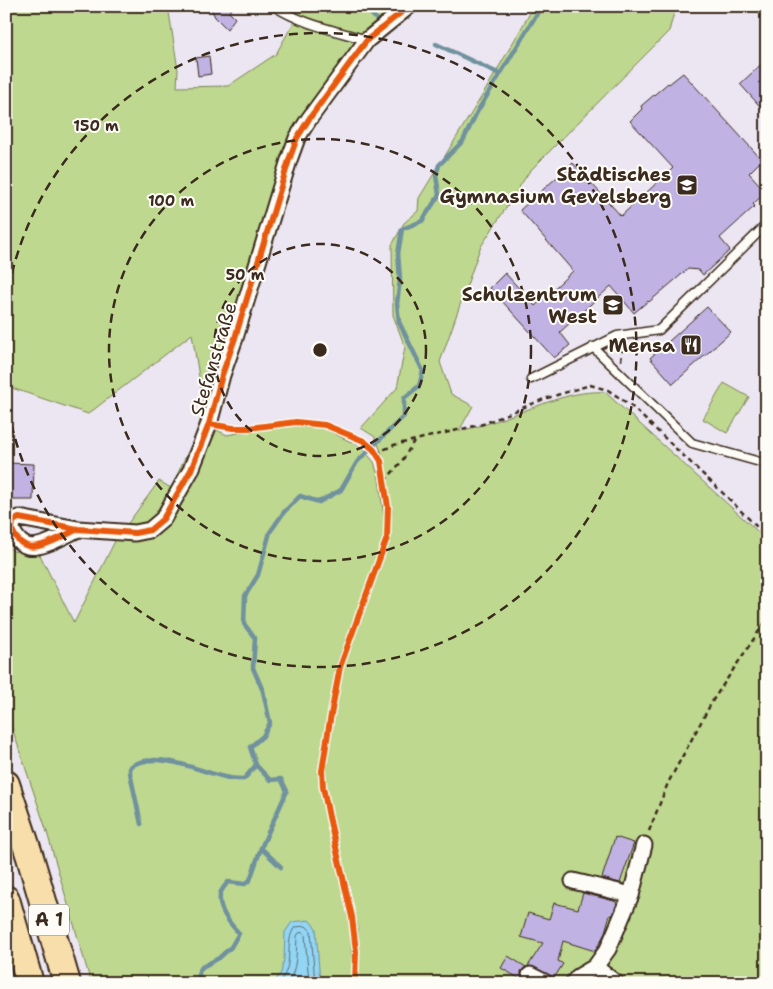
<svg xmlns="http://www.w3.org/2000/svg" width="773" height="989" viewBox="0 0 773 989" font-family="'Shantell Sans',sans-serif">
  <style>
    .green { fill: #bed88f; stroke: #7c8156 }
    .water { fill: #92d5f4; stroke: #6f919e }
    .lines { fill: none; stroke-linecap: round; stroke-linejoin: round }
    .shore { stroke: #5e6e74; stroke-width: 1 }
    .stream { stroke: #6f919e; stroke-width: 4.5 }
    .building { fill: #c0b2e3; stroke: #3b2a1e }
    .service-casing { stroke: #3b2a1e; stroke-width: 11 }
    .minor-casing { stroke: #3b2a1e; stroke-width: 19 }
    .motorway-casing { stroke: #3b2a1e; stroke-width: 30 }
    .path { stroke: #3b2a1e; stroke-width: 2.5; stroke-dasharray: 5 4; stroke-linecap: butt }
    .service { stroke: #fdfcf7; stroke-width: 8 }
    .minor { stroke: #fdfcf7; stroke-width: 15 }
    .motorway { stroke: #f8deab; stroke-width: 26 }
    .cycleway-casing { stroke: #fdfcf7; stroke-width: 9 }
    .cycleway { stroke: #e8590c; stroke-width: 6 }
    .ring { fill: none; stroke: #3b2a1e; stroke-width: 2.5; stroke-dasharray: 9 6 }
    .labels { text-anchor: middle; stroke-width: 4; stroke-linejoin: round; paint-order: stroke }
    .shield { fill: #fdfcf7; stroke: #75695f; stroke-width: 1 }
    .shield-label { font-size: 18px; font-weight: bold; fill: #3b2a1e }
    .poi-label { font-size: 19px; font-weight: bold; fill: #3b2a1e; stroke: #fdfcf7; text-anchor: end }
    .street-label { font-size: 19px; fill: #3b2a1e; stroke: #fdfcf7 }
    .centre { fill: #3b2a1e; stroke: #fdfcf7; stroke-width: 2.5 }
    .ring-label { font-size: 15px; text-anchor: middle; font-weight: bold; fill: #3b2a1e; stroke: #fdfcf7; stroke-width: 4; stroke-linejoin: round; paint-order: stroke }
  </style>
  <rect width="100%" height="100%" fill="#ebe6f1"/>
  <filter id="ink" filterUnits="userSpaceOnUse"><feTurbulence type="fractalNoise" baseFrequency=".02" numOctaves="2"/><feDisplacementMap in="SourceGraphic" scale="10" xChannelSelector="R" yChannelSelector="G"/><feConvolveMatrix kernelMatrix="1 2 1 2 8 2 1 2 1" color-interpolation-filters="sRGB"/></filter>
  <g filter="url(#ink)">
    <g class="green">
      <polygon points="6,6 168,6 178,70 177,87 228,86 276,54 295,20 362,40 296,131 202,423 227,435 284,425 323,428 361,447 374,462 379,479 385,526 382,544 337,663 319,775 321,792 351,931 352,983 91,983 46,829 6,710 6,542 12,551 40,555 74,623 115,541 159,481 171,488 197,432 204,407 192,334 88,414 6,386"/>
      <polygon points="294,6 401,6 365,37 297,15 298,10"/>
      <path d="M538,6H676L669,31L529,172L480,248L440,362L451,394L473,406L459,431C478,427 497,421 515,414C544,404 573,390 605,392L767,540V983H357L358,928L326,788V771L333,717L344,665L390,540L392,510L383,456L375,437L361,428L397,388L405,347L393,315L392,245L404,223L418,211L419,198L485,91L530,13Z"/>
      <polygon points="724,383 749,397 727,433 703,419"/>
    </g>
    <polygon class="water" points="309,920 316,928 320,983 273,983 281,973 284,959 285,932 292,922"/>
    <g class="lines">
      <g class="shore">
        <path d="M279,983C296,964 283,943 295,927L306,926L311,931L315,983"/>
        <path d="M287,983C298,970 296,951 297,936L299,933L303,932L305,935L309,983"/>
      </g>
      <g class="stream">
        <polyline points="364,6 379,22"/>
        <polyline points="436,44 500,74"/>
        <path d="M141,824L130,773V767C156,749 198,771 225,777C231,779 238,779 244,779L256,765"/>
        <polyline points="261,848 281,867"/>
        <path d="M199,983V972L202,967L219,958L231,947L239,933C230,924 218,910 220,895C220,891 225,886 228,882L245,884L250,880L261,848L287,791L281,779L270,780L256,765L250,747L263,736L270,723L263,691L253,668L255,638L244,624L245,596L258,575L270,532L284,512L300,496L319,502L341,490L357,462L404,416V398L419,386L423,371L399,322L397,304L400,279L398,254L402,229L422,221L439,195L436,175L439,165L463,141L477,112L538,12L545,6"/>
      </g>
    </g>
    <g class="building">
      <polygon points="210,6 234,6 229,12 235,18 227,29 215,17"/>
      <polygon points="209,56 211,74 198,76 196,58"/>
      <polygon points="767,59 767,114 740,84"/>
      <polygon points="683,73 762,160 749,173 766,192 753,204 755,206 720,238 730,250 703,275 699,270 688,269 649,302 648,301 634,313 611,286 560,332 570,345 554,358 490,288 505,273 535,306 573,271 520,210 573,163 621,216 673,168 630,121 642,109 641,106 668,83 669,84"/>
      <polygon points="707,307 731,332 673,384 650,358"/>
      <polygon points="6,463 34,464 33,500 6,500"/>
      <polygon points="615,837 634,843 620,883 602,878"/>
      <polygon points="583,893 614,901 617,903 612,916 610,915 604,935 595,951 563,941 558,961 563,964 554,978 534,967 528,966 543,943 521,937 528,913 549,919 554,903 578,909"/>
      <polygon points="508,956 526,967 521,971 522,980 501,968"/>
    </g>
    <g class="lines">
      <g class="service-casing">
        <g id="service">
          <path d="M274,6C301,24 337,31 367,40"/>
          <polyline points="593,347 692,443 767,464"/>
          <polyline points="531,379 617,336 659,330 767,224"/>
        </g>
      </g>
      <g class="minor-casing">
        <g id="minor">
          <path d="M78,529C65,535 37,552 25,545C18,542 15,536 12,530L13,521L19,518L78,529L135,533L150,530L163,519L191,470L209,424L222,375L235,338L289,160L297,138L309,119L367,40L409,6"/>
          <polyline points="573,881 631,895 608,949 595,967 616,983"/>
          <polyline points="631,895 644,845"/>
          <polyline points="530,975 546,983"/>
          <polyline points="573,983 578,977 595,967"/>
        </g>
      </g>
      <g class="motorway-casing">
        <g id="motorway">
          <polyline points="6,784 30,857 67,983"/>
          <polyline points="6,899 30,983"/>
        </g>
      </g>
      <g class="path">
        <polyline points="621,361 622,350"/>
        <polyline points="376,453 394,445 483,424 544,399 590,385 608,390 630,405 728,498 767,537"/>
        <polyline points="385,481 402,461 414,441"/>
        <polyline points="649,831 668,783 713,700 767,619"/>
      </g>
      <use href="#service" class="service"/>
      <use href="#minor" class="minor"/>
      <use href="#motorway" class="motorway"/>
      <g class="cycleway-casing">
        <g id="cycleway">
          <polyline points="209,424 233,428 249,428 296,422 325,425 364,441 374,450 381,461 388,507 387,538 340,667 330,720 322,771 323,787 329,817 352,917 356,951 355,983"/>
          <path d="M78,529C65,535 37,552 25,545C18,542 15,536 12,530L13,521L19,518L78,529L135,533L150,530L163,519L191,470L209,424L222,375L235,338L289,160L297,138L309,119L367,40L409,6"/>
        </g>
      </g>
      <use href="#cycleway" class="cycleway"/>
    </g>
  </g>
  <g class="ring">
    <circle cx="320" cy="350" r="106"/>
    <circle cx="320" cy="350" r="211"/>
    <path d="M6 303A317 317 0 1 1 6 397"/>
  </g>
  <defs>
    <g id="school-square" transform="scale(1.125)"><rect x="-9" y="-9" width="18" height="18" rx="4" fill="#3b2a1e" stroke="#fdfcf7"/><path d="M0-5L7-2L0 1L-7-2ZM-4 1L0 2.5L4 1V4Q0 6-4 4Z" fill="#fff"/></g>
    <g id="restaurant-square" transform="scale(1.125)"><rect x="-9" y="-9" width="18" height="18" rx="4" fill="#3b2a1e" stroke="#fdfcf7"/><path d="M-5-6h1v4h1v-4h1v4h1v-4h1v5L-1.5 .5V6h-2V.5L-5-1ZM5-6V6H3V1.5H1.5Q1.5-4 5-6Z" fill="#fff"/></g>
  </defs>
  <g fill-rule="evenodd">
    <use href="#school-square" x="687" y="185"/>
    <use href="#school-square" x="613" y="305"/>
    <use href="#restaurant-square" x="691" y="345"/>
  </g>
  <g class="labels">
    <rect class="shield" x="29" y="904.5" width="40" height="31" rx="4"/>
    <g class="shield-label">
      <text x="49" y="926">A 1</text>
    </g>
    <g class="poi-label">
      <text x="671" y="181">Städtisches<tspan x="671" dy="22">Gymnasium Gevelsberg</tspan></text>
      <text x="597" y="301">Schulzentrum<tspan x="597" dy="22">West</tspan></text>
      <text x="675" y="352">Mensa</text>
    </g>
    <g class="street-label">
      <text transform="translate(213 359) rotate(-73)" y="7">Stefanstraße</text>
    </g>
  </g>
  <circle cx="320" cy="350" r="8" class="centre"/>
  <g class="ring-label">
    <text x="96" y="131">150 m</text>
    <text x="171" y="206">100 m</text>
    <text x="245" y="280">50 m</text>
  </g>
  <rect width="773" height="989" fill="none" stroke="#fdfcf7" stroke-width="25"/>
  <rect x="12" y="12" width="748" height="964" fill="none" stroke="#3b2a1e" stroke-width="2" filter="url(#ink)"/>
</svg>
